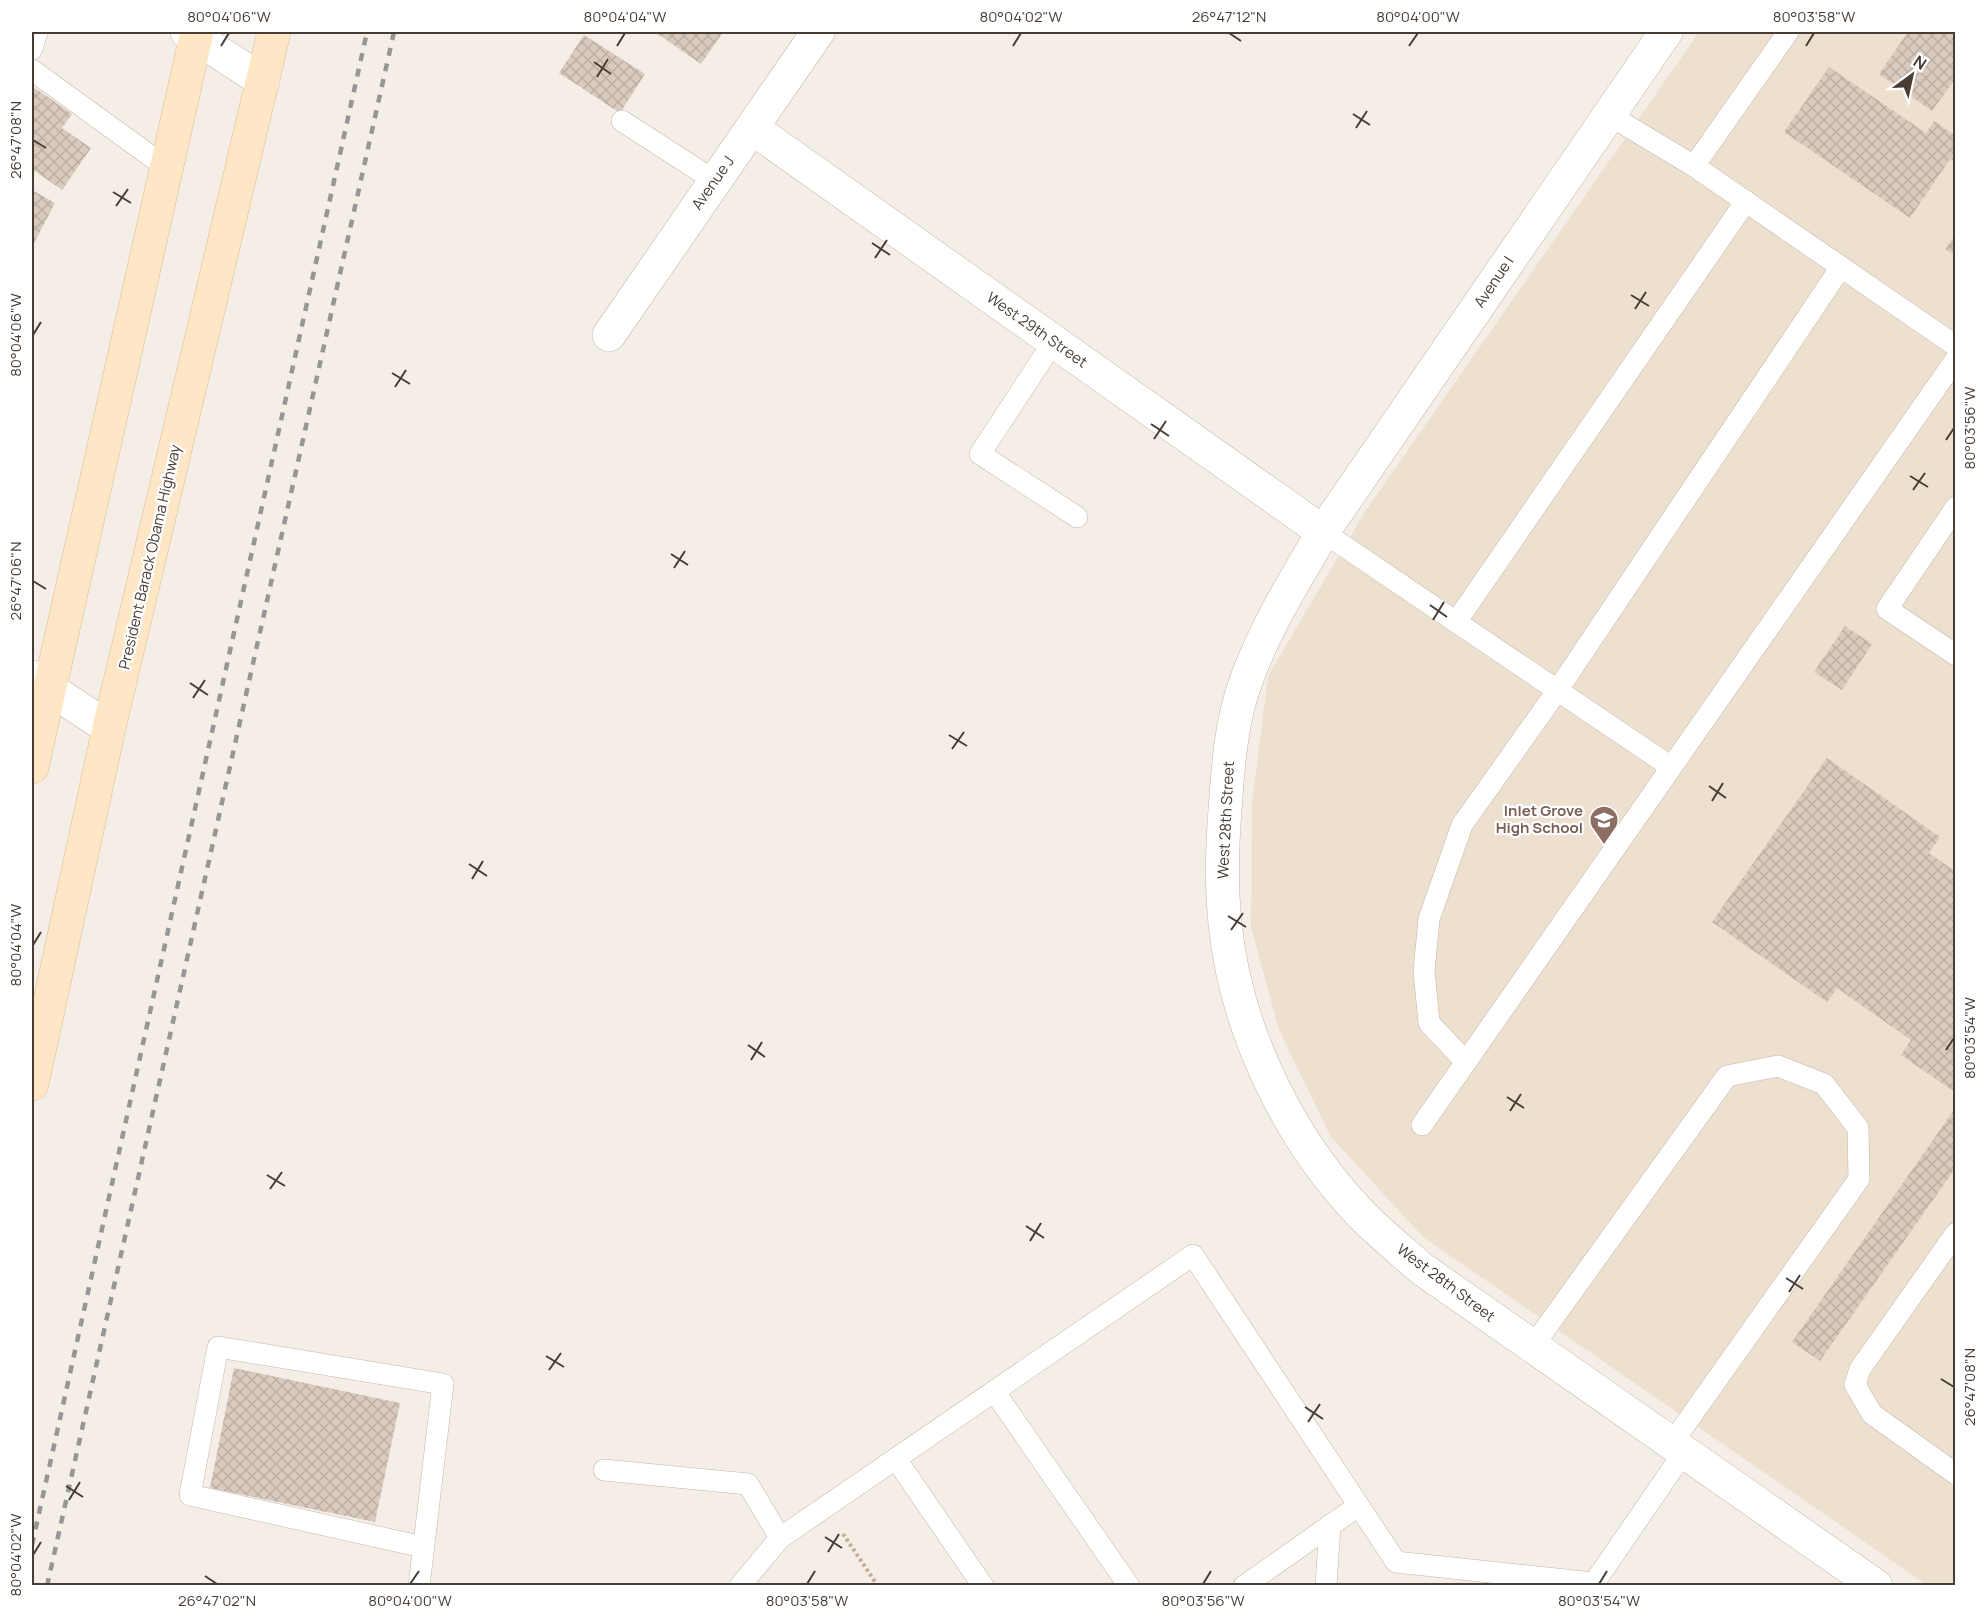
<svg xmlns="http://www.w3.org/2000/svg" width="1987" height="1617" viewBox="0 0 1987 1617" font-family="Manrope,sans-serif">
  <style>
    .education { fill: #eee0cf }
    .building { fill: url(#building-cross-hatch) }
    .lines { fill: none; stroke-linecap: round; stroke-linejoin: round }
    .service-casing { stroke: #c3b6ab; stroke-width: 22 }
    .minor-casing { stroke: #c3b6ab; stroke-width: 34 }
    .secondary-casing { stroke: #dbbc94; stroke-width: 34 }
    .path { stroke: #c3ac98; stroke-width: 4; stroke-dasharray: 3 3; stroke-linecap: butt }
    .service { stroke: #fff; stroke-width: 21 }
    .minor { stroke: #fff; stroke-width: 33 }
    .secondary { stroke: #ffe7c5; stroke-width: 33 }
    .rail { stroke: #969696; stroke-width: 4.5; stroke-dasharray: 8 8; stroke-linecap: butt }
    .ticks { fill: none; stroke: #483d35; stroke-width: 2 }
    .labels { text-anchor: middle; stroke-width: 4.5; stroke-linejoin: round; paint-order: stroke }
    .street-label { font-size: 15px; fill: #483d35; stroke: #fff }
    .education-label { font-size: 15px; font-weight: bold; fill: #785e54; stroke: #fff; text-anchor: end }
    .neatline { fill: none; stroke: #483d35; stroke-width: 2 }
    .ticks-label { font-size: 15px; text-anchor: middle; fill: #483d35 }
  </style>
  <defs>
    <pattern id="building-cross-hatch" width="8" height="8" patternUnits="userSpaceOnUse" patternTransform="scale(1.5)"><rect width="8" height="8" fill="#dacabe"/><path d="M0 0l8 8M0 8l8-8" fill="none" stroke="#bdaea4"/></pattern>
  </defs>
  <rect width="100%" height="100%" fill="#f4eee6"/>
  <polygon class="education" points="1699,32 1955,32 1955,1585 1927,1585 1423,1237 1331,1137 1279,1030 1251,927 1252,803 1268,676 1364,513"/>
  <g class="building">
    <polygon points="655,32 723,32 701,64"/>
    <polygon points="1908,32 1956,32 1956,78 1932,111 1879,74"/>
    <polygon points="584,35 645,74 620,113 559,73"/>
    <polygon points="1829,67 1926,133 1934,121 1956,136 1956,162 1950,159 1910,218 1784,132"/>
    <polygon points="35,88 72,114 62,128 91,148 62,190 32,169 32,93"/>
    <polygon points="32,190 55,203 32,247"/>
    <polygon points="1956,234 1956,256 1945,249"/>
    <polygon points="1845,626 1872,644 1842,690 1814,672"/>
    <polygon points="1827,758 1940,837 1929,853 1956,872 1956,1093 1901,1055 1911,1040 1837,988 1827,1002 1712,922"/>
    <polygon points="1956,1107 1956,1167 1820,1361 1792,1342"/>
    <polygon points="234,1368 400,1403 375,1522 210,1488"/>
  </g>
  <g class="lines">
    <g class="service-casing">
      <g id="service">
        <polyline points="32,49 37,32"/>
        <polyline points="32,70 167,168"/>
        <polyline points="1609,115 1694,166 1788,32"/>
        <polyline points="622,121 715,181"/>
        <polyline points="1694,166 1956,346"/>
        <polyline points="1054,341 980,454 1077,517"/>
        <polyline points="1956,507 1887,609 1956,655"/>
        <polyline points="1323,532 1671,767"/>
        <polyline points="1456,622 1746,201"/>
        <polyline points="1466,1062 1429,1023 1424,971 1429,919 1462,825 1557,691 1841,267"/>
        <polyline points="1422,1125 1956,359"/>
        <polyline points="1956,1233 1860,1369 1855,1385 1872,1414 1956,1474"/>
        <polyline points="1533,1346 1727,1076 1778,1066 1824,1084 1858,1128 1859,1179 1672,1443"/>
        <polyline points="994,1391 1129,1586"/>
        <polyline points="896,1459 983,1586"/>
        <polyline points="604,1470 748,1484 780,1538"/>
        <polyline points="419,1586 443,1384 218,1347 190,1495 423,1547"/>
        <polyline points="740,1586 780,1538 1193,1255 1396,1562 1593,1583"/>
        <polyline points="1244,1586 1358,1506"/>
        <polyline points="1326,1586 1330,1525"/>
        <polyline points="1592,1586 1684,1452"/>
      </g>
    </g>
    <g class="minor-casing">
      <g id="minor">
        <polyline points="187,32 263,81"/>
        <path d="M1666,32L1323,532C1295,580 1265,628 1246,681C1231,721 1228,767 1225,810C1222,848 1221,885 1225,923C1236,1033 1292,1147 1371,1224C1387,1239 1405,1254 1422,1269L1876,1586"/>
        <polyline points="752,128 1323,532"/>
        <polyline points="609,335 818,32"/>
        <polyline points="32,677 109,728"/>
      </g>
    </g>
    <g class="secondary-casing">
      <g id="secondary">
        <polyline points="32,767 197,32"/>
        <polyline points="32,1084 109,728 274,32"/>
      </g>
    </g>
    <polyline class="path" points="843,1534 878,1586"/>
    <use href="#service" class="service"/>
    <use href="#minor" class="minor"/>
    <use href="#secondary" class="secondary"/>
    <g class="rail">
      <polyline points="32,1545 367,32"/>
      <polyline points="47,1586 394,32"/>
    </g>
  </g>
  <path class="ticks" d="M1229,33L1241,41M221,46L229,33M617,46L625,33M1013,46L1021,33M1409,46L1418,33M1806,46L1814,33M594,62L611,74M597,77L608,59M1353,114L1370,125M1356,128L1367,111M33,140L46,148M113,192L131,203M116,206L128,189M872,243L890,255M875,258L887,240M1631,295L1649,306M1635,309L1646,292M33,335L41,322M392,373L410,384M395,387L406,370M1151,424L1169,436M1154,439L1166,421M1946,440L1954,428M1910,476L1928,487M1913,490L1925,473M671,554L688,565M674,568L685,551M33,581L46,589M1430,605L1447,617M1433,620L1444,602M190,683L208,695M193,698L205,680M949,735L967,746M952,749L964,732M1709,786L1726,798M1712,801L1723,783M469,864L487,876M472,879L483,861M1228,916L1246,927M1231,930L1243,913M33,945L41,932M748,1045L765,1057M1946,1050L1954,1038M751,1060L762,1042M1507,1097L1524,1108M1510,1111L1521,1094M267,1175L285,1186M270,1189L282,1172M1026,1226L1044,1238M1030,1241L1041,1223M1786,1278L1803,1289M1789,1292L1800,1275M546,1356L564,1367M549,1370L561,1353M1941,1379L1954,1387M1305,1407L1323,1419M1308,1422L1320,1404M66,1486L83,1497M69,1500L80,1482M825,1537L842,1548M828,1552L839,1534M33,1555L41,1542M205,1576L217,1584M410,1584L419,1571M807,1584L815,1571M1203,1584L1211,1571M1599,1584L1607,1571"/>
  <defs>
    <g id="school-pin" transform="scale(1.5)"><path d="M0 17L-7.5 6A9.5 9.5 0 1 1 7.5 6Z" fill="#8d6e63" stroke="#fff"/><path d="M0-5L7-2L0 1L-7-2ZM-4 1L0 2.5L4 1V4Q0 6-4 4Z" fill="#fff"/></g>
  </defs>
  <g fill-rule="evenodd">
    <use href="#school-pin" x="1604" y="820"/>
  </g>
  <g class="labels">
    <g class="street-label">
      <text transform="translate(713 183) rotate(-55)" y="5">Avenue J</text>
      <text transform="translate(1494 282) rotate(-56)" y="5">Avenue I</text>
      <text transform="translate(1037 330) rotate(35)" y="5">West 29th Street</text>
      <text transform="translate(150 557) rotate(-77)" y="5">President Barack Obama Highway</text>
      <text transform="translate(1226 820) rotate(-87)" y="5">West 28th Street</text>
      <text transform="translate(1446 1283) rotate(37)" y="5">West 28th Street</text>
    </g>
    <g class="education-label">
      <text x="1583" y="816">Inlet Grove<tspan x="1583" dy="17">High School</tspan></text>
    </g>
  </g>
  <rect width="1987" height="1617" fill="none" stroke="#ffffff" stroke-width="66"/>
  <g transform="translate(1912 75) rotate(33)" stroke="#ffffff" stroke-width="4.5" paint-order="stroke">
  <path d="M0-4.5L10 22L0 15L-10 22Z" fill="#483d35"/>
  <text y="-9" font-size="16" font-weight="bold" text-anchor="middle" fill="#483d35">N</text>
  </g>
  <rect x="33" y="33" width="1921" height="1551" class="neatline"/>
  <g class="ticks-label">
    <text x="229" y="22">80°04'06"W</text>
    <text x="625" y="22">80°04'04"W</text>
    <text x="1021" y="22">80°04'02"W</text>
    <text x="1229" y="22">26°47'12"N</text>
    <text x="1418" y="22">80°04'00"W</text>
    <text x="1814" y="22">80°03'58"W</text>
    <text transform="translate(16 140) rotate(-90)" y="5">26°47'08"N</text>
    <text transform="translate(16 335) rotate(-90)" y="5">80°04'06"W</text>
    <text transform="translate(1970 428) rotate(-90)" y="5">80°03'56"W</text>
    <text transform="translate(16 581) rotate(-90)" y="5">26°47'06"N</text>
    <text transform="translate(16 945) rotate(-90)" y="5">80°04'04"W</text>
    <text transform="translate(1970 1038) rotate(-90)" y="5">80°03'54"W</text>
    <text transform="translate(1970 1387) rotate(-90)" y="5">26°47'08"N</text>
    <text transform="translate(16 1555) rotate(-90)" y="5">80°04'02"W</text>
    <text x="217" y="1606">26°47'02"N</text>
    <text x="410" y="1606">80°04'00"W</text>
    <text x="807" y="1606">80°03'58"W</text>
    <text x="1203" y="1606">80°03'56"W</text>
    <text x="1599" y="1606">80°03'54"W</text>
  </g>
</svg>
